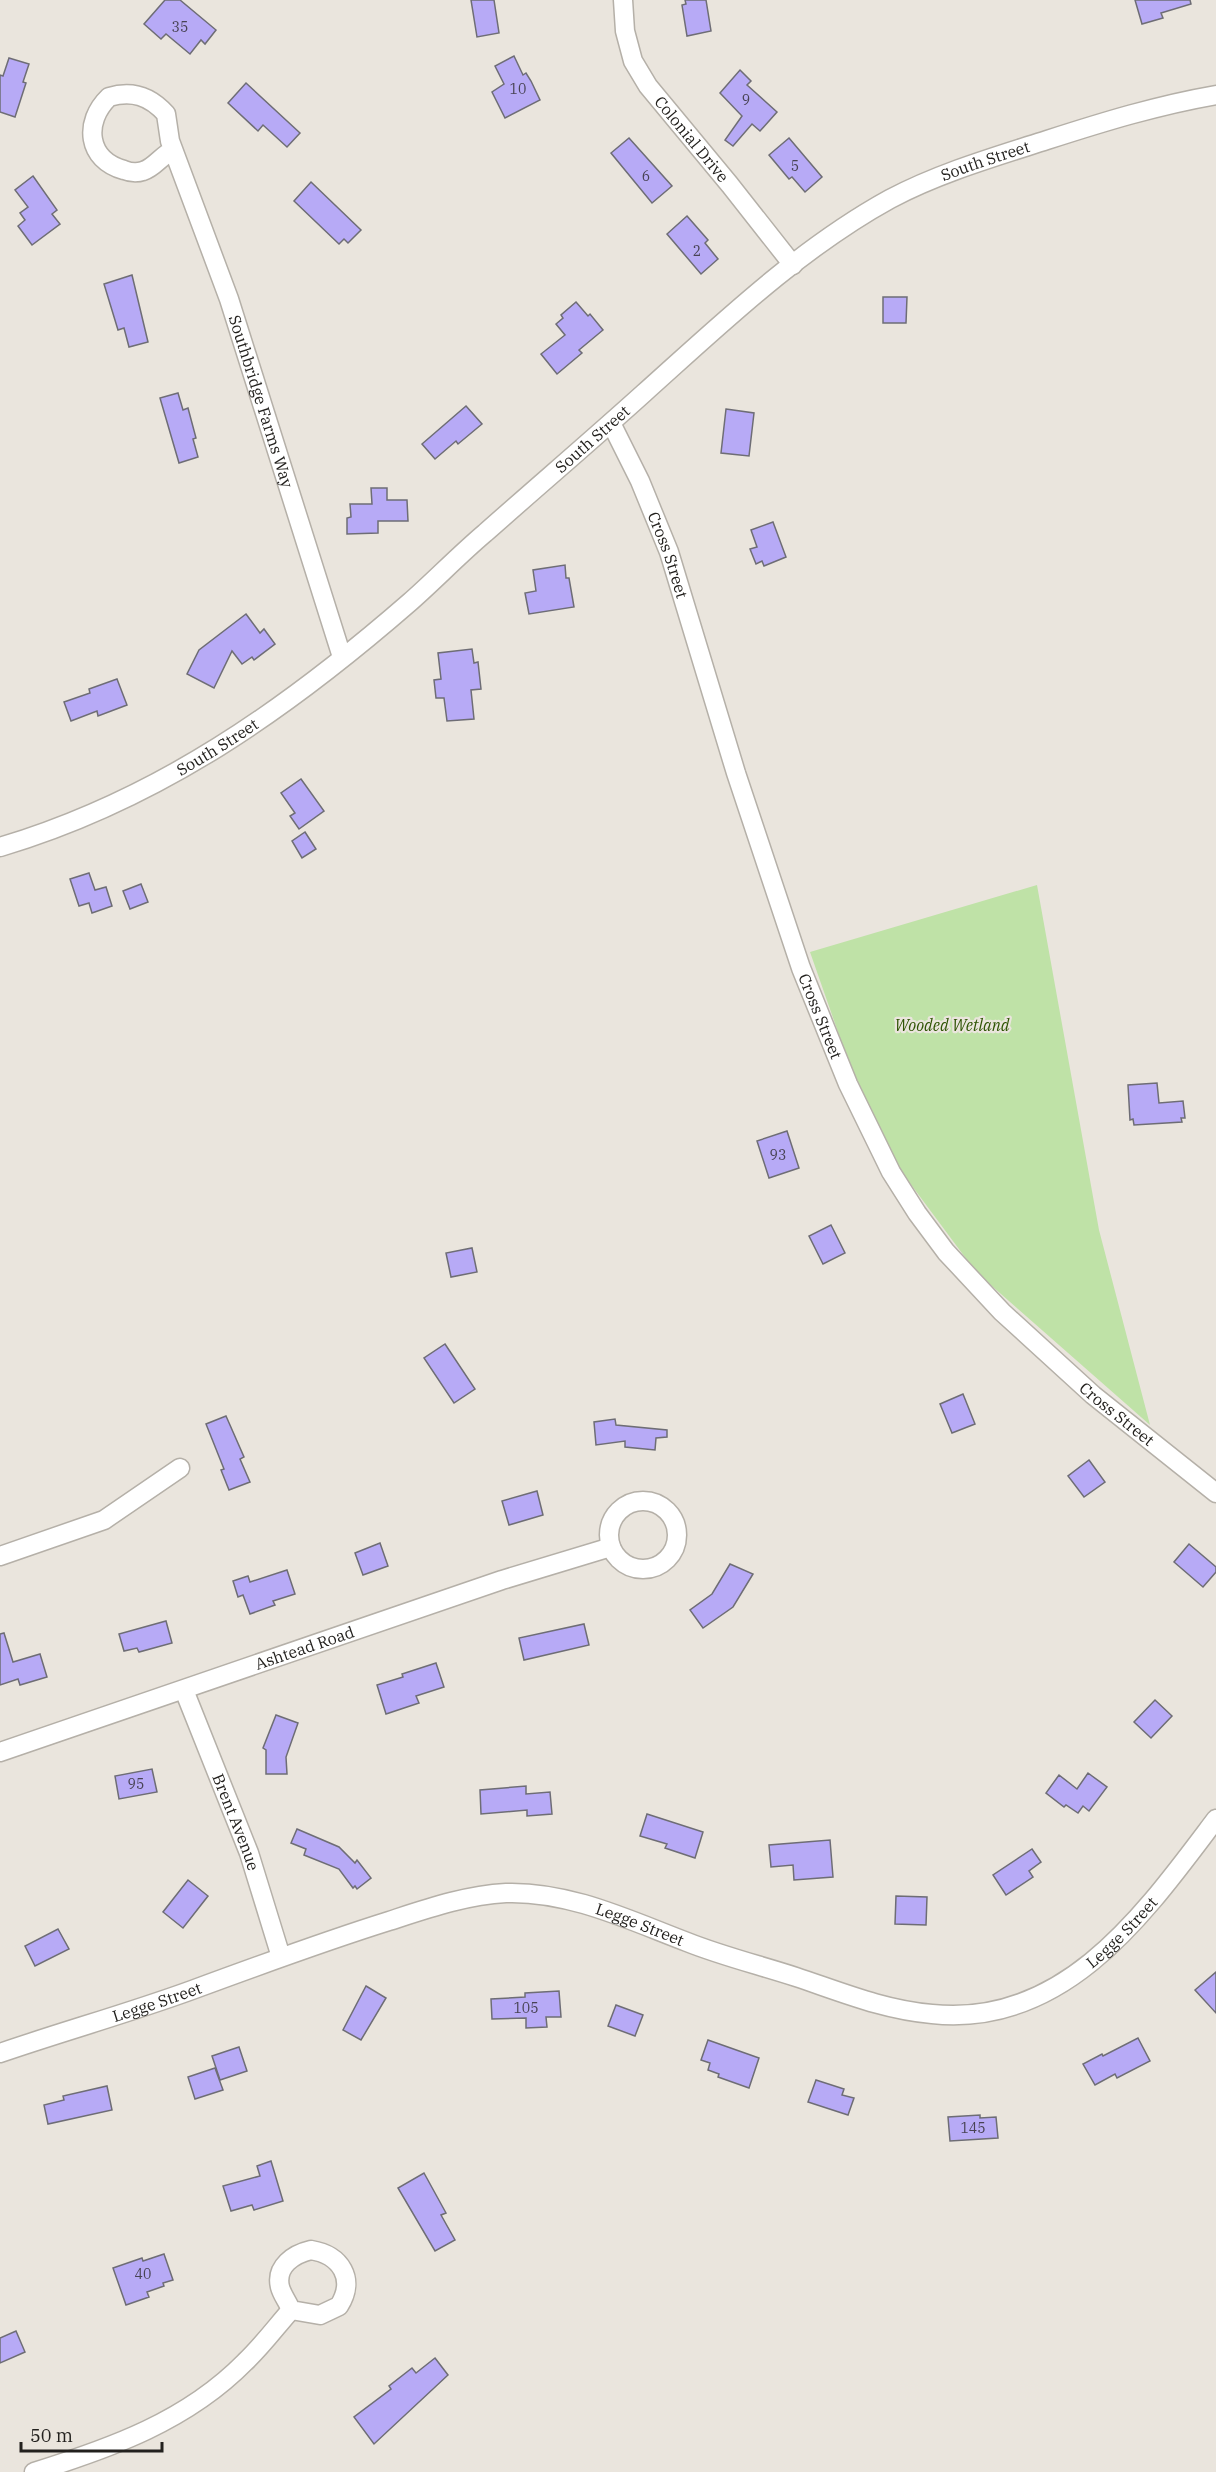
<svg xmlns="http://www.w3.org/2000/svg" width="1216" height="2472" viewBox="0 0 1216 2472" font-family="'IBM Plex Serif',serif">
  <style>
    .green { fill: #bfe2a7 }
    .building { fill: #b7aaf6; stroke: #6e6d75; stroke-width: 1.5 }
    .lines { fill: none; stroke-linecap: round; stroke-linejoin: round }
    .minor-casing { stroke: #b5b0a8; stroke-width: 21 }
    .minor { stroke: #fff; stroke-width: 18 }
    .labels { text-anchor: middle; stroke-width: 4.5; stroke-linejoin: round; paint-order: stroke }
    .number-label { font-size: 14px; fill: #484354 }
    .street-label { font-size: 16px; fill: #23211e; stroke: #eae5dd }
    .park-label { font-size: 16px; font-style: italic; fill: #2f5404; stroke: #eae5dd }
  </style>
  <rect width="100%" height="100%" fill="#eae5dd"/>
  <polygon class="green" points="1037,885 1099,1230 1150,1425 976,1272 892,1159 845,1052 810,952"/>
  <g class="building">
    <polygon points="165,0 180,0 216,30 205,44 201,40 190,54 166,34 161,39 144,24"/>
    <polygon points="471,0 494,0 499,33 477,37"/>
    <polygon points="685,0 706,0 711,31 687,36 682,5 686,4"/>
    <polygon points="1135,0 1190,0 1191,4 1161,13 1163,18 1142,24"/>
    <polygon points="514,56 523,75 526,73 531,81 540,100 505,118 492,92 504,84 495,66"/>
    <polygon points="9,58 29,64 23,82 26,83 15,117 0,112 0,75 3,76"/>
    <polygon points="740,70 751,81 747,85 777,112 760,131 752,124 733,146 725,140 742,116 720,93"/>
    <polygon points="246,83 300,133 287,147 263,125 258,131 228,103"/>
    <polygon points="629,138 672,186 652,203 611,153"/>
    <polygon points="789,138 822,177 805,192 792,177 789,179 769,155"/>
    <polygon points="33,176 57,210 52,214 60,224 32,245 18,226 25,220 20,213 28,207 15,190"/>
    <polygon points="311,182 361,230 348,243 344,239 339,244 294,201"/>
    <polygon points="687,216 708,240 705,243 718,259 701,274 667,234"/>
    <polygon points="132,275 148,342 129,347 124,328 118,330 104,284"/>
    <polygon points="883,297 907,297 906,323 883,323"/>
    <polygon points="576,302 588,316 590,314 603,330 579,350 582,353 557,374 541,354 565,335 556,324 563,318 561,315"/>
    <polygon points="178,393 183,410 188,408 196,438 193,439 198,457 179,463 160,398"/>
    <polygon points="466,406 482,424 458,444 456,441 435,459 422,444"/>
    <polygon points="726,409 754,413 749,456 721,453"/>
    <polygon points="371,488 387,488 387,500 407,500 408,521 378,521 378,533 347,534 347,518 351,517 350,504 372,504"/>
    <polygon points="773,522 786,557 764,566 762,561 756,564 750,549 757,547 751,530"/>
    <polygon points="565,565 566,578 569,578 574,607 529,614 525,593 536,591 533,570"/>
    <polygon points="246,614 260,633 264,629 275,644 254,660 252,657 242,664 232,651 214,688 187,674 199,650"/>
    <polygon points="472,649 474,663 478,662 481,689 471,690 474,719 447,721 444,698 436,698 434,680 441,679 438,653"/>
    <polygon points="117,679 127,705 98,716 97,711 71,721 64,702 90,693 89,689"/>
    <polygon points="301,779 324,811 299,829 290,816 295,813 281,793"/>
    <polygon points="305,832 316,849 302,858 292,841"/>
    <polygon points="89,873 95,890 106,887 112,906 92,913 89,903 79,906 70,879"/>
    <polygon points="141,884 148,902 130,909 123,891"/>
    <polygon points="1157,1083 1159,1103 1183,1101 1185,1118 1181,1118 1182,1122 1134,1125 1133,1119 1130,1120 1128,1085"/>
    <polygon points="787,1131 799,1168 769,1178 757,1141"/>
    <polygon points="831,1225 845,1253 823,1264 809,1236"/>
    <polygon points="472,1248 477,1272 451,1277 446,1253"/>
    <polygon points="445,1344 475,1389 454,1403 424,1358"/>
    <polygon points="963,1394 975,1424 952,1433 940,1404"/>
    <polygon points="226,1416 244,1457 240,1459 250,1482 229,1490 221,1470 224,1469 206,1424"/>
    <polygon points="615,1419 616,1425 667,1430 667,1437 656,1438 655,1450 625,1447 625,1441 596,1445 594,1422"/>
    <polygon points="1089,1460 1105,1482 1084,1497 1068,1476"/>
    <polygon points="537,1491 543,1515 509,1525 502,1501"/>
    <polygon points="380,1543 388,1566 363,1575 355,1553"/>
    <polygon points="1189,1544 1216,1567 1216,1572 1203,1587 1174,1562"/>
    <polygon points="730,1564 753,1574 733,1607 703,1628 690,1610 712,1594"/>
    <polygon points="287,1570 295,1594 273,1601 275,1605 250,1614 243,1595 238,1597 233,1581 248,1576 250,1582"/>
    <polygon points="166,1621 172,1643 139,1652 137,1648 124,1651 119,1634"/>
    <polygon points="584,1624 589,1645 524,1660 519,1638"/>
    <polygon points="4,1633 13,1662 40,1654 47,1677 20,1685 18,1679 0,1685 0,1634"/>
    <polygon points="436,1663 444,1687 416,1696 419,1703 386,1714 377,1685 403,1677 402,1674"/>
    <polygon points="1155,1700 1172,1716 1151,1738 1134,1722"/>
    <polygon points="276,1715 298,1723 286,1757 287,1774 266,1774 266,1750 263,1748"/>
    <polygon points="152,1769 157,1792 119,1799 115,1776"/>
    <polygon points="1088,1773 1107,1787 1089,1811 1083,1806 1078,1813 1066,1805 1064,1807 1046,1793 1059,1775 1077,1789"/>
    <polygon points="526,1786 526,1794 550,1792 552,1814 527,1816 527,1810 481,1814 480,1790"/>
    <polygon points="647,1814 703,1832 695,1858 665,1848 667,1844 640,1836"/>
    <polygon points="297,1829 339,1847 355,1863 357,1860 371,1878 357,1889 355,1886 353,1888 339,1869 304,1855 306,1849 291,1843"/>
    <polygon points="830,1840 833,1877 794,1880 793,1865 771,1867 769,1845"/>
    <polygon points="1032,1849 1041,1862 1029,1871 1033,1877 1006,1895 993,1875"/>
    <polygon points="188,1880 208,1896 183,1928 163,1912"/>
    <polygon points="896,1896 927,1897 926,1925 895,1924"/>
    <polygon points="58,1929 69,1949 35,1966 25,1946"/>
    <polygon points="1216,1972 1216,2013 1195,1990"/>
    <polygon points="366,1986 386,1998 361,2040 343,2030"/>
    <polygon points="559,1991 561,2017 546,2017 547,2027 526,2028 526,2018 492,2019 491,1999 525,1997 525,1993"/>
    <polygon points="616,2005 643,2015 635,2036 608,2026"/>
    <polygon points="1138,2038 1150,2061 1117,2078 1115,2074 1095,2085 1083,2064 1102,2054 1103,2056"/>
    <polygon points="708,2040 759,2058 749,2088 718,2077 719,2074 708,2070 710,2063 701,2060"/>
    <polygon points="239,2047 247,2071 220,2080 212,2056"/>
    <polygon points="215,2068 223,2090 195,2099 188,2077"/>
    <polygon points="816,2080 844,2089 842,2095 854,2098 848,2115 808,2102"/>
    <polygon points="107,2086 112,2110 48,2124 44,2105 64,2100 63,2096"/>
    <polygon points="980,2115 980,2118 996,2117 998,2138 950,2141 948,2117"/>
    <polygon points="271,2161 283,2201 254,2210 252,2205 231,2211 223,2186 260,2176 257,2166"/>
    <polygon points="424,2173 446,2213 441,2215 455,2240 435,2251 398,2188"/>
    <polygon points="164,2254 173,2280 163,2283 164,2286 147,2292 149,2297 126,2305 113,2268 142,2258 143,2261"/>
    <polygon points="16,2331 25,2352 0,2363 0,2338"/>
    <polygon points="435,2358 448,2375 374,2444 354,2417 391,2389 389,2386 412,2368 416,2373"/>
  </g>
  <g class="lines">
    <g class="minor-casing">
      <g id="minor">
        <path id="s1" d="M623,0L625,31L633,61L648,86L730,185L793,265"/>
        <path id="s2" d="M173,150C162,155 154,168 143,171C137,173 129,172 124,170C87,160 83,122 109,97C132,90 150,96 166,114L170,141L229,299L342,657"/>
        <path id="s3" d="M611,423L640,481L669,552L736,773L801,968L848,1084L891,1172L917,1213L946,1252L1002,1312L1093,1395L1216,1493"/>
        <path id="s4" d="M0,847C158,800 287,709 410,602C435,580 459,555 485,533C538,486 592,440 644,393C721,324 799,249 890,199C939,173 994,157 1047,140C1103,122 1158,105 1216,95"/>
        <circle cx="643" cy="1535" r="34"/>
        <polyline points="0,1556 104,1520 180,1468"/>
        <path id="s5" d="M184,1690L249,1853L281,1957"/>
        <path id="s6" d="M0,1752L502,1580L611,1547"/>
        <path id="s7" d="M0,2053C64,2031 129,2013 192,1990C257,1966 322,1942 389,1921C426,1909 466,1895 506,1893C569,1891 629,1920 687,1942C722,1956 759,1965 796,1977C841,1992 884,2010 932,2014C1065,2028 1145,1913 1216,1819"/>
        <path d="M311,2250C341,2255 356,2279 339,2306L320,2315L291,2310C288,2302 282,2295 280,2287C275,2266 294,2254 311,2250Z"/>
        <path d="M34,2472C111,2448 187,2421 245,2362C262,2346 276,2327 291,2310"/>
      </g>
    </g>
    <use href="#minor" class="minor"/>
  </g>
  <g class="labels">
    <g class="number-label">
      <text x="180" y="32">35</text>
      <text x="518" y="94">10</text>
      <text x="746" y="105">9</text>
      <text x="795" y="171">5</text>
      <text x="646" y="181">6</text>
      <text x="697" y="256">2</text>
      <text x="778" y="1160">93</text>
      <text x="136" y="1789">95</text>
      <text x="526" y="2013">105</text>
      <text x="973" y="2133">145</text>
      <text x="143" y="2279">40</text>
    </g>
    <g class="street-label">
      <text dy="6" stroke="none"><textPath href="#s1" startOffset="160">Colonial Drive</textPath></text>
      <text dy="6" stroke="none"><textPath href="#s4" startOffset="1212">South Street</textPath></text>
      <text dy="6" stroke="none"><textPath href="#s2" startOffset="516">Southbridge Farms Way</textPath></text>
      <text dy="6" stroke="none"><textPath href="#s4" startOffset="726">South Street</textPath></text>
      <text dy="6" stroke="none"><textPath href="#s3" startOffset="144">Cross Street</textPath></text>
      <text dy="6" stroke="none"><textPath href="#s4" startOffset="240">South Street</textPath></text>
      <text dy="6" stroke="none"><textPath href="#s3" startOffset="630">Cross Street</textPath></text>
      <text dy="6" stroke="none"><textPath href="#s3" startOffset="1134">Cross Street</textPath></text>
      <text dy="6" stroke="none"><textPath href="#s6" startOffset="322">Ashtead Road</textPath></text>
      <text dy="6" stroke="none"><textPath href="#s5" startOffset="142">Brent Avenue</textPath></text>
      <text dy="6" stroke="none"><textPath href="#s7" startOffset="670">Legge Street</textPath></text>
      <text dy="6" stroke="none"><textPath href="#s7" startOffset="1191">Legge Street</textPath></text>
      <text dy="6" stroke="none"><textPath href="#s7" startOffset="165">Legge Street</textPath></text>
    </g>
    <g class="park-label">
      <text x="952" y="1031">Wooded Wetland</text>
    </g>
  </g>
  <path d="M21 2442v9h141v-9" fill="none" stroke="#23211e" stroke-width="3"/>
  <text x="30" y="2442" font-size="18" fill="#23211e" stroke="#eae5dd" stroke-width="4.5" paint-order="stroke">50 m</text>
</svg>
